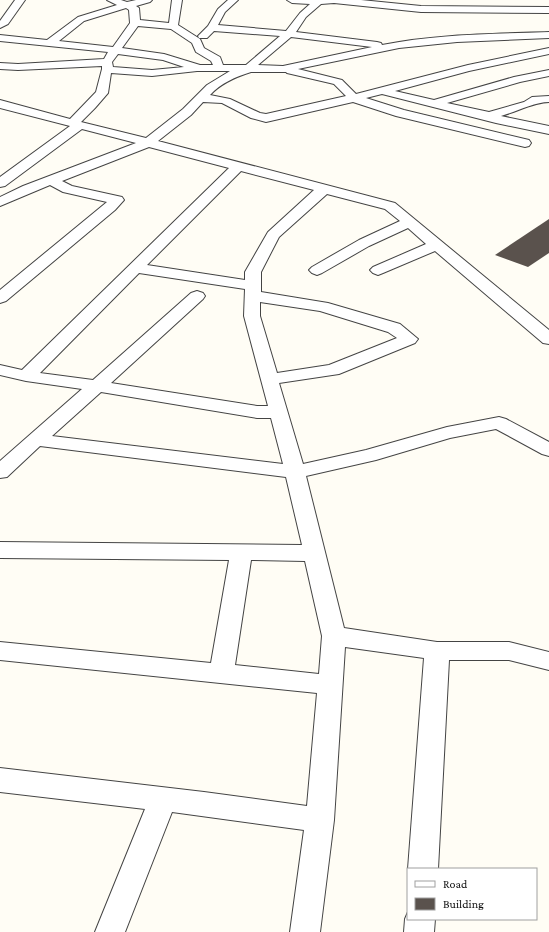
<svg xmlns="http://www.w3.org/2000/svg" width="549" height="932" viewBox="0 0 549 932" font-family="'Crimson Pro',serif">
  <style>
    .building { fill: #5a524d }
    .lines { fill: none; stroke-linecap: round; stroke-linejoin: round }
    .minor-casing { stroke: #444; stroke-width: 2 }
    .minor { fill: #fff; fill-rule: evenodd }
  </style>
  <rect width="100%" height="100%" fill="#fffdf5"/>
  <polygon class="building" points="549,219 549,253 528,267 495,255"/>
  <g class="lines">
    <g class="minor-casing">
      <g id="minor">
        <polygon points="15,0 25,0 8,24 0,28 0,21"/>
        <path d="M107,0H121L127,2L136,0H152L150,2L136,6L139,8L140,20L169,23L172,0H182L178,25L200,39L204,48L220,57L223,65H246L280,36L214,31L207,38H199L198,36L208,26L218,9L228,0H238L225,12L218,25L286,31L300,13L310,4L292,3L287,0H361L421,6L549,7V13L421,12L334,3L321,4L306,17L296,32L377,42L381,43L382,45C437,34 493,34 549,32V38L457,42L399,48L298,69L342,80L356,94L468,65L549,48V54L469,71L395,91L434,100L514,77L549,70V76L520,82L447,103L489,112L524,102L532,97L549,96V102C534,102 516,112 501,116L549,126V134L496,123L382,94L366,98L404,110L529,140L531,143L529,146L525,147L396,116L353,102L266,122L251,118L222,103L203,102L191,115L158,141L395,203L549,330V344L543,343L435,251L383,273L378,275L373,273L370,270L373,267L426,244L408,228L369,246L322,273L317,275L312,273L309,270L312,267L359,240L400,221L385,209L327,194L279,237L261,272V292L328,303L400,324L418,339L415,343L339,374L279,383L303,464L366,450L447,427L499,417L506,419L549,442V456L542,454L496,429L450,438L376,460L306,476L344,628L437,642H509L549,652V670L509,660H449L438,869H408L424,658L345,647L334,820L320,932H290L304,830L172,812L125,932H95L145,809L0,792V768L204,792L307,806L317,693L0,660V642L211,663L229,560L0,558V542L302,545L286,477L40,446L7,477L0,478V461L82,389L26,381L0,375V365L22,370L229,168L149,147L62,181L72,186L122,197L124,200L115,210L6,301L0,303V290L107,202L63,192L50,185L0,206V197L23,186L136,143L82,129L5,186L0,187V177L70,126L0,108V100L70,119L96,92L102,69V66L18,70L0,69V63L18,64L104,59L108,52L0,41V35L47,40L78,17L117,5ZM126,8L129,10L130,23L113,47L59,41L84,21ZM138,26L171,29L192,43L196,52L211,61L213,65H200L164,54L122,48ZM291,37L372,47L283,66L258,65ZM118,54L163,60L184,67L152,70L113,67L112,62ZM197,71H230L207,85L183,109L146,138L81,122L95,108L108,93L111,73L152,76ZM251,72H286L287,73L330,83L334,84L346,96L266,114L260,113L230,99L210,95C221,83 235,77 251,72ZM241,171L314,190L268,232L245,272V280L147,265ZM139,273L245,289L244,316L268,406H257L111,383L203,299L205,296L203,293L197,291L191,293L93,380L40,373ZM260,302L320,311L388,332L397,338L329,365L277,373L260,316ZM101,392L257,418H271L283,464L52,436ZM251,560L305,561L322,636L319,674L235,665Z"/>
        <polygon points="408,912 408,919 435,919 434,932 404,932 405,919"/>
      </g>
    </g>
    <use href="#minor" class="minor"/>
  </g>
  <rect x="407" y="868" width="130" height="52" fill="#ffffff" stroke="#a0a0a0"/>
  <rect x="415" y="881" width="20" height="6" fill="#ffffff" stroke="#a0a0a0"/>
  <text x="443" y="888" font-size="12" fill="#111111">Road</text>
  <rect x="415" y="898" width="20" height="12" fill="#5a524d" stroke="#a0a0a0"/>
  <text x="443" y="908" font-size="12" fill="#111111">Building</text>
</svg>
